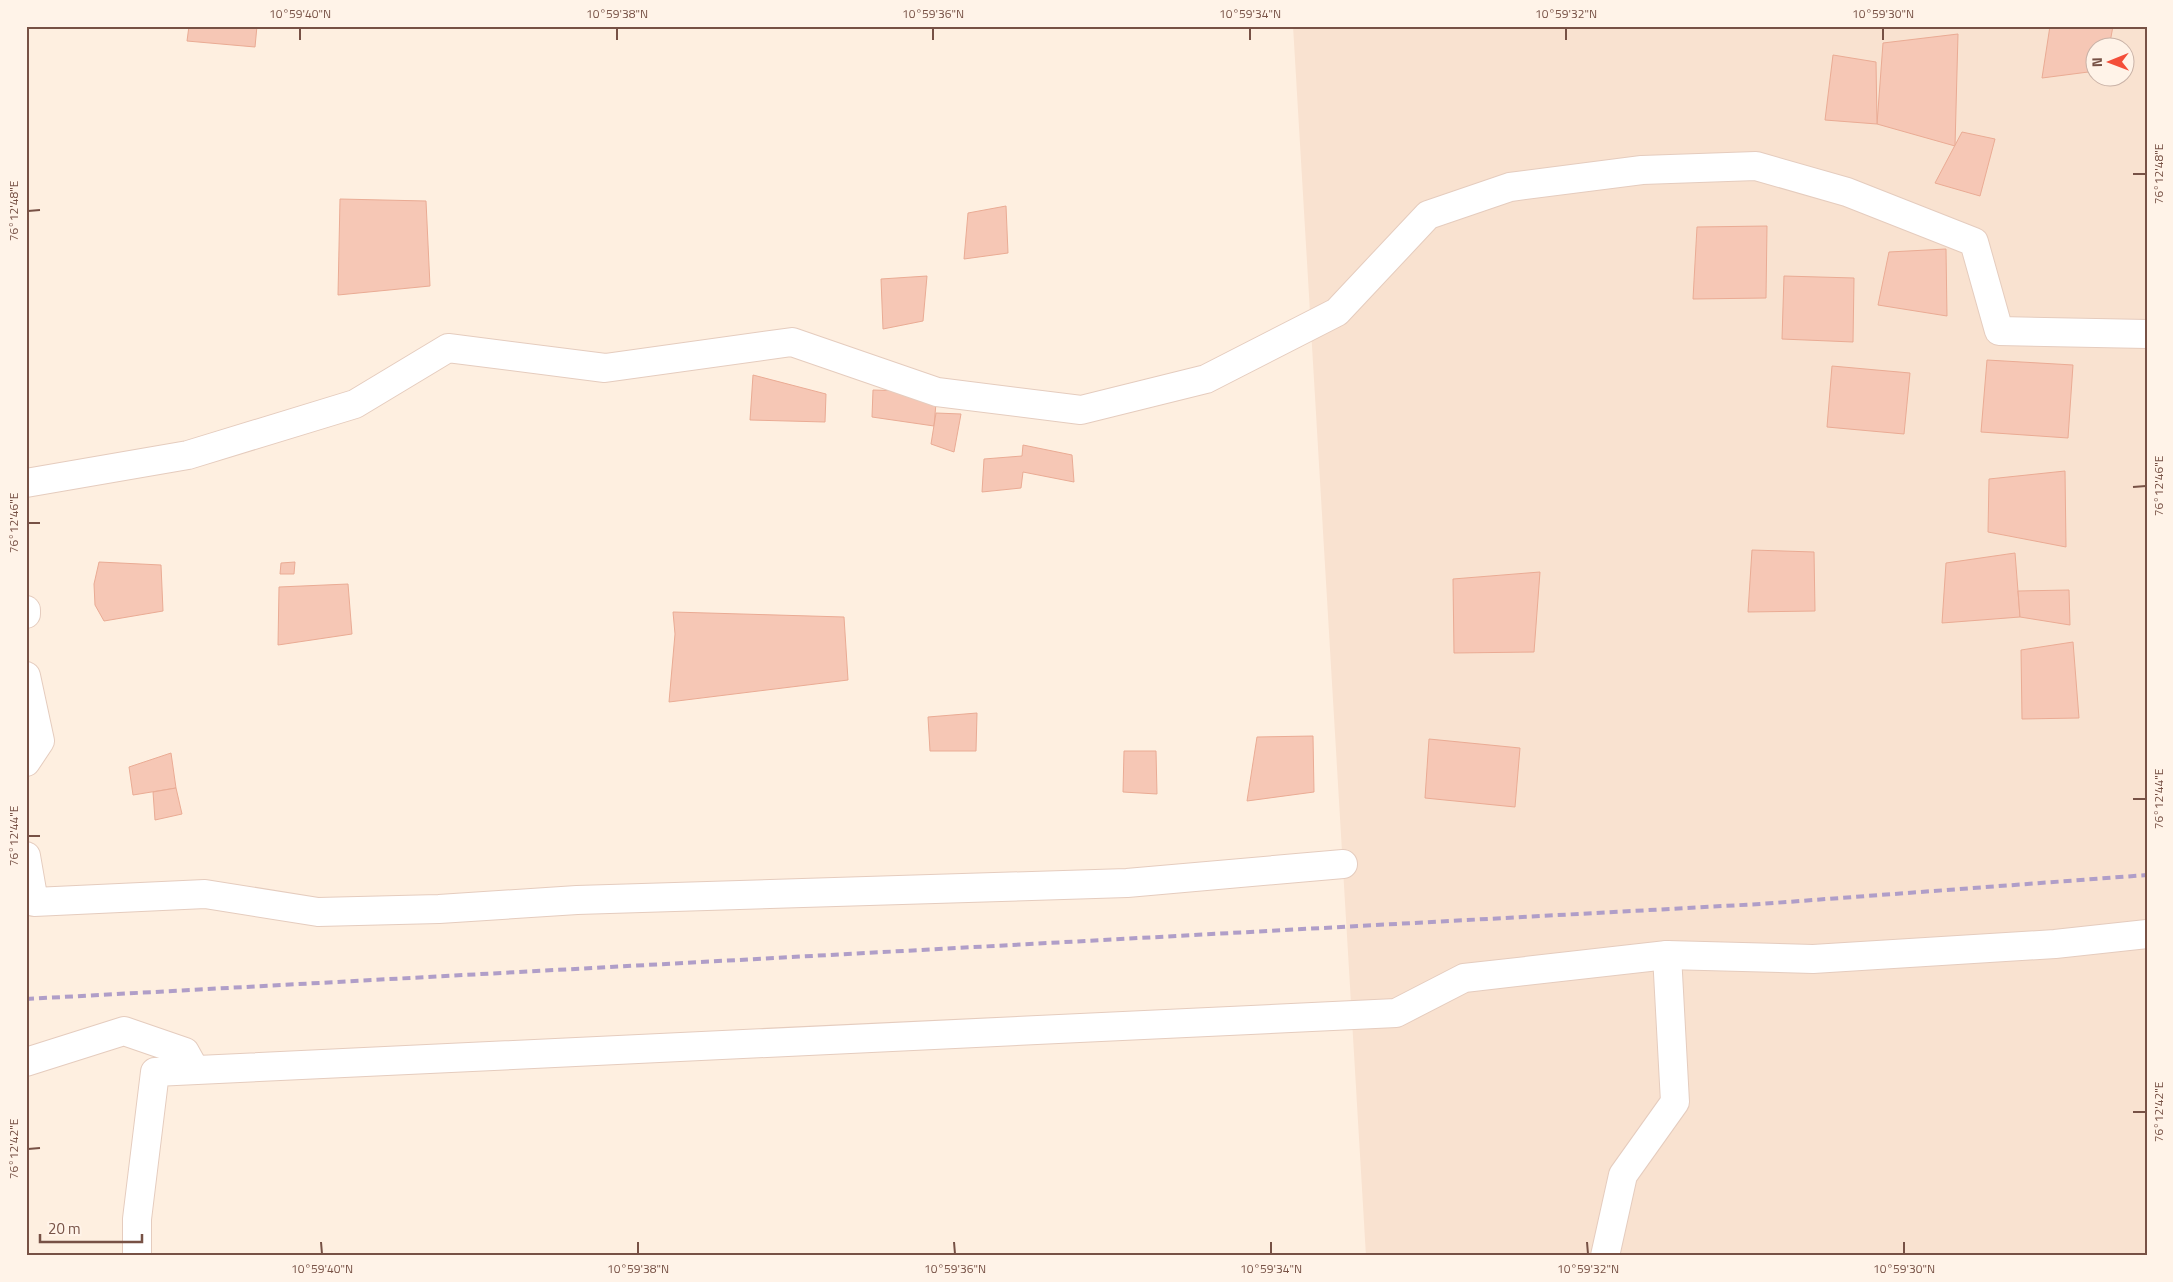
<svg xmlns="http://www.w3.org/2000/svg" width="2173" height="1282" viewBox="0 0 2173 1282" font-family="'Titillium Web',sans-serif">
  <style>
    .residential { fill: #f9e2d0; fill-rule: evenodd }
    .building { fill: #f6c7b5; stroke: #eaab94 }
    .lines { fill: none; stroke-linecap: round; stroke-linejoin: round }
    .minor-casing { stroke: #e5ccbe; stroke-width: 30 }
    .minor { stroke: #fff; stroke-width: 28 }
    .rail { stroke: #b09ec8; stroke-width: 4; stroke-dasharray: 8 5; stroke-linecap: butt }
    .ticks { fill: none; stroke: #775145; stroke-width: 2 }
    .neatline { fill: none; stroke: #775145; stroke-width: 2 }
    .ticks-label { font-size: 12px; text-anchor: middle; fill: #775145 }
  </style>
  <rect width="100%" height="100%" fill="#feefe0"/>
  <path class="residential" d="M1293,26H2147V1256H1366ZM2096,48H2126V78H2096Z"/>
  <g class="building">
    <polygon points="189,26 257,26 255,47 187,41"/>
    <polygon points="2050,26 2113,26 2109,48 2096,48 2096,71 2042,78"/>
    <polygon points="1958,34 1955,146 1877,124 1883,43"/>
    <polygon points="1833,55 1876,62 1877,124 1825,120"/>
    <polygon points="1962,132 1995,139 1980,196 1935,183"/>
    <polygon points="340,199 426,201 430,286 338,295"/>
    <polygon points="1006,206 1008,253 964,259 968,213"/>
    <polygon points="1767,226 1766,298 1693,299 1697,227"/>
    <polygon points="1946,249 1947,316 1878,305 1889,252"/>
    <polygon points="927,276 923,321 883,329 881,279"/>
    <polygon points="1784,276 1854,278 1853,342 1782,339"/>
    <polygon points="1987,360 2073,365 2068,438 1981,432"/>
    <polygon points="1832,366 1910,373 1904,434 1827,427"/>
    <polygon points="753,375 826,394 825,422 750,420"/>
    <polygon points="873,390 937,392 934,426 872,417"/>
    <polygon points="936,413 961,414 954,452 931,444"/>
    <polygon points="1023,445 1072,455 1074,482 1023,472 1021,488 982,492 984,459 1022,456"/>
    <polygon points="2065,471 2066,547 1988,532 1989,479"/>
    <polygon points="1752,550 1814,552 1815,611 1748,612"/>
    <polygon points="2015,553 2020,617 1942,623 1946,563"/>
    <polygon points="99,562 161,565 163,611 104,621 95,605 94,584"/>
    <polygon points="295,562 294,574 280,574 281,563"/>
    <polygon points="1540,572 1534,652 1454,653 1453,579"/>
    <polygon points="348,584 352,634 278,645 279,587"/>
    <polygon points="2069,590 2070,625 2020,617 2018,591"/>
    <polygon points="673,612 844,617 848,680 669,702 675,634"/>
    <polygon points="2073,642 2079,718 2022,719 2021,650"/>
    <polygon points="977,713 976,751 930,751 928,717"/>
    <polygon points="1313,736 1314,792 1247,801 1257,737"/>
    <polygon points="1429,739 1520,748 1515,807 1425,798"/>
    <polygon points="1124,751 1156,751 1157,794 1123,792"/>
    <polygon points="171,753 176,788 133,795 129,767"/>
    <polygon points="176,788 182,814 155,820 153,792"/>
  </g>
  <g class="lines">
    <g class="minor-casing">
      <g id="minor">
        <polyline points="26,483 188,455 355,404 448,348 605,368 792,342 937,392 1081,410 1206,379 1337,312 1428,215 1510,187 1642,170 1756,166 1847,192 1974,242 1999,331 2147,334"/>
        <polyline points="26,614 26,610"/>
        <polyline points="26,676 40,741 26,762"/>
        <polyline points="26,856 34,902 205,894 318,912 439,909 577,900 1127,883 1343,864"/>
        <polyline points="26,1062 124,1031 185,1052 195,1070"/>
        <polyline points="137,1256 137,1219 155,1072 1396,1013 1464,978 1667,955 1813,959 2055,944 2147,934"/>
        <polyline points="1605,1256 1623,1175 1675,1102 1667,955"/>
      </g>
    </g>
    <use href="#minor" class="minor"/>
    <polyline class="rail" points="26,999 1760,904 2147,875"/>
  </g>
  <path class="ticks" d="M300,28V40M617,28V40M933,28V40M1250,28V40M1566,28V40M1883,28V40M2133,174H2146M28,211L40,210M2133,487L2146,486M28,523H40M2133,799H2146M28,836H40M2133,1112H2146M28,1149L40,1148M321,1242L322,1254M638,1242V1254M954,1242L955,1254M1271,1242V1254M1587,1242L1588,1254M1904,1242V1254"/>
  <rect width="2173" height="1282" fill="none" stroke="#fff3e8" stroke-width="55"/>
  <g transform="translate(2110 62) rotate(269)"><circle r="24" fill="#fff3e8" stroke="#c9b2a7"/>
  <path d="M0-4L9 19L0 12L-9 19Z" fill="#f44e39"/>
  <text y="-8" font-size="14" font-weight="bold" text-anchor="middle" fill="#775145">N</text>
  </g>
  <path d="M40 1234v8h102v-8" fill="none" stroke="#775145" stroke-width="2.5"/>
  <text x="48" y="1234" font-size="15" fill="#775145" stroke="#fff3e8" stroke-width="4" paint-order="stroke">20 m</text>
  <rect x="28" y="28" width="2118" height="1226" class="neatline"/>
  <g class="ticks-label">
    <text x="300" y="18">10°59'40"N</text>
    <text x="617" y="18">10°59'38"N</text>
    <text x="933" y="18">10°59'36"N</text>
    <text x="1250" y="18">10°59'34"N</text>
    <text x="1566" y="18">10°59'32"N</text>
    <text x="1883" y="18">10°59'30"N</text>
    <text transform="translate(2159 174) rotate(-90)" y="4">76°12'48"E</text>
    <text transform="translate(14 211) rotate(-90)" y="4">76°12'48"E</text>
    <text transform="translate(2159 486) rotate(-90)" y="4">76°12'46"E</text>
    <text transform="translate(14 523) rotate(-90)" y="4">76°12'46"E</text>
    <text transform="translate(2159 799) rotate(-90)" y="4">76°12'44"E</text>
    <text transform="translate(14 836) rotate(-90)" y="4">76°12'44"E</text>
    <text transform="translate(2159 1112) rotate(-90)" y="4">76°12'42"E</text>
    <text transform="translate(14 1149) rotate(-90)" y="4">76°12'42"E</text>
    <text x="322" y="1273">10°59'40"N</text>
    <text x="638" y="1273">10°59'38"N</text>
    <text x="955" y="1273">10°59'36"N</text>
    <text x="1271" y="1273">10°59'34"N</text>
    <text x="1588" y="1273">10°59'32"N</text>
    <text x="1904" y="1273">10°59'30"N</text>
  </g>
</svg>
